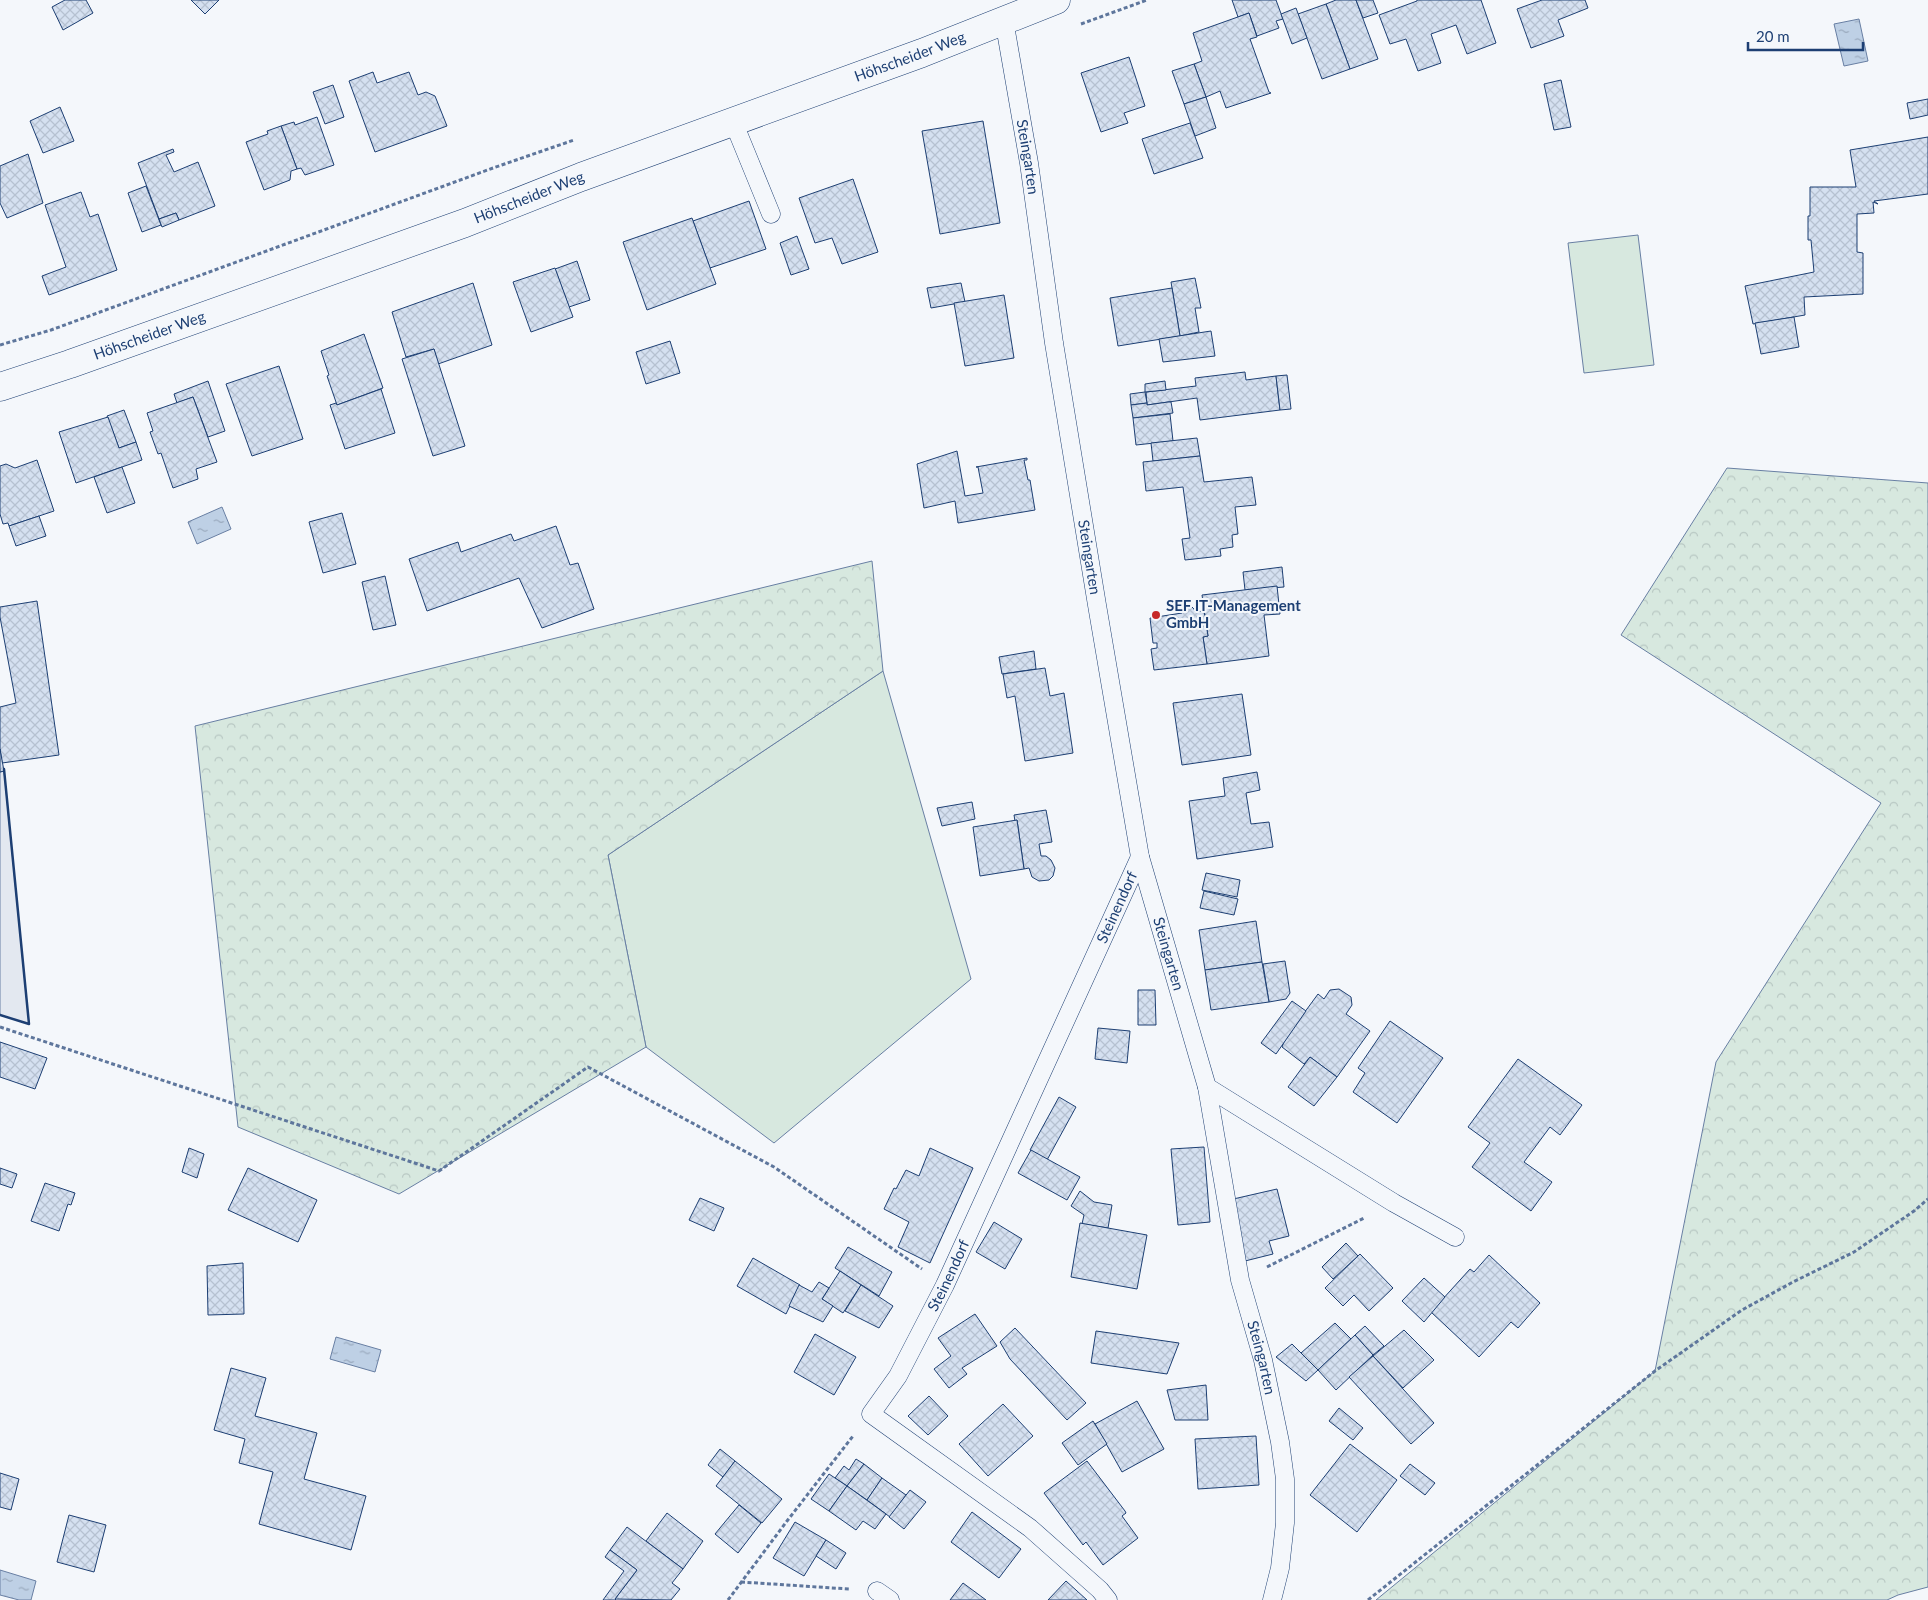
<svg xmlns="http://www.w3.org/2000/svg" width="1928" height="1600" viewBox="0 0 1928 1600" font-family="Lato,sans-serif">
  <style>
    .green { fill: #d7e8df; stroke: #687fa3 }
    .forest { fill: url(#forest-crowns); stroke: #687fa3 }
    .parking { fill: #e3e8f0; stroke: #687fa3 }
    .water { fill: url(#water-ripples); stroke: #687fa3 }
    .building { fill: url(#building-cross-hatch); stroke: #1d3f73 }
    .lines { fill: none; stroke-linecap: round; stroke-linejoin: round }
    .service-casing { stroke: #1d3f73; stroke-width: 19 }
    .secondary-casing { stroke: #1d3f73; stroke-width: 29 }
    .path { stroke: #5e769c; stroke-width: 3; stroke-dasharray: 4 2.5; stroke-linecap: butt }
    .service { stroke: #f4f7fb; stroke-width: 18 }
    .secondary { stroke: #f4f7fb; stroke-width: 28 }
    .wall { stroke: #1d3f73; stroke-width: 2.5 }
    .poi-dot { fill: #c62828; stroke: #f4f7fb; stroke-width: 2 }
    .labels { text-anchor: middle; stroke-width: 4; stroke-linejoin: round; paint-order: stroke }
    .street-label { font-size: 15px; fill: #1d3f73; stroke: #f4f7fb }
    .poi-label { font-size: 15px; font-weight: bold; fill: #1d3f73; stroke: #f4f7fb; text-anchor: start }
  </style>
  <defs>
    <pattern id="forest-crowns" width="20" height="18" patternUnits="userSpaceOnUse" patternTransform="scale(1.25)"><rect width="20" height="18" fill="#d7e8df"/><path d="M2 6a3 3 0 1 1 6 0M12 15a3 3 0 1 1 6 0" fill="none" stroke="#b8c8c3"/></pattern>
    <pattern id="water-ripples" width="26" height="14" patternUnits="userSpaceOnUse" patternTransform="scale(1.25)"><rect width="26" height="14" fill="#bed0e5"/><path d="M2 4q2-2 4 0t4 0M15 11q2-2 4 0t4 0" fill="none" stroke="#9aaabe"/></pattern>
    <pattern id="building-cross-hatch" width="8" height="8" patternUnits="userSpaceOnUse" patternTransform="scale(1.25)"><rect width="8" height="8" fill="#d5e0f0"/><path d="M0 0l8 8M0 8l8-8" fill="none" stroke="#b6c1d1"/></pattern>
  </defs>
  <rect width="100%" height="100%" fill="#f4f7fb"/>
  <g class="green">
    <polygon points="1638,235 1654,365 1584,373 1568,243"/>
    <polygon points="883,671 971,979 774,1143 646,1047 608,855"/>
  </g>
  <g class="forest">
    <polygon points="1727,468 1928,483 1928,1587 1898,1595 1887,1600 1376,1600 1655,1371 1716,1062 1881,803 1621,635"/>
    <polygon points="872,561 883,671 608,855 646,1047 399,1194 238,1127 195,726"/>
  </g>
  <polygon class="parking" points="4,771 29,1024 0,1015 0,772"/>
  <g class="water">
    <polygon points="1859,19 1868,61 1844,66 1834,24"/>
    <polygon points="222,507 231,529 197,544 188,522"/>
    <polygon points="336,1337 381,1350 375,1372 330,1359"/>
    <polygon points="0,1570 36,1581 31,1600 19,1600 0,1595"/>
  </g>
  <g class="building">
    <polygon points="65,0 86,0 93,13 63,30 52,7"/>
    <polygon points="191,0 219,0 205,14"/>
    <polygon points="1232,0 1276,0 1283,19 1276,21 1279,28 1257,36 1249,13 1238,17"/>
    <polygon points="1336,0 1356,0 1378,59 1350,69 1326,4"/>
    <polygon points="1356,0 1373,0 1378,13 1363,18"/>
    <polygon points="1417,0 1481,0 1496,43 1467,54 1456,25 1431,34 1441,63 1418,71 1406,39 1390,44 1379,15 1417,1"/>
    <polygon points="1542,0 1585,0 1588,8 1558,20 1564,36 1531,48 1517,9"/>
    <polygon points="1326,4 1350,69 1322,79 1298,14"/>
    <polygon points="1296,8 1307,38 1292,44 1281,14"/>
    <polygon points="1249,13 1257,37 1250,39 1269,92 1271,93 1226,108 1220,91 1206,97 1194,64 1202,61 1193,33"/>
    <polygon points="1129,57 1145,106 1124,113 1128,123 1101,132 1081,73"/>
    <polygon points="1194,64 1206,97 1184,104 1172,71"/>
    <polygon points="373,72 377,83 409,72 418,95 426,92 435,96 447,126 375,152 349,81"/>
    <polygon points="1561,80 1571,127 1554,130 1544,84"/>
    <polygon points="333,85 344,117 325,124 313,92"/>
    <polygon points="1206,97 1216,128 1195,136 1184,104"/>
    <polygon points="1928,99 1928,115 1910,119 1907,103"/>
    <polygon points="60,107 74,141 43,153 30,121"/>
    <polygon points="317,117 334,165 305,175 301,168 297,169 281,126 294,122 295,125"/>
    <polygon points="983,121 1000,223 940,234 922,131"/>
    <polygon points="1190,123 1203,158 1154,174 1142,139"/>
    <polygon points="281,126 297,169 291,171 290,180 264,190 246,142 268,134 267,131"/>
    <polygon points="1928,137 1928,194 1874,201 1878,204 1873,202 1874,213 1857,214 1857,252 1863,253 1863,294 1804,297 1805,315 1753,324 1745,286 1814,272 1811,240 1808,240 1808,216 1810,216 1810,187 1856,187 1850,150"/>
    <polygon points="173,149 174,152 166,155 174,172 198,162 215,206 179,220 176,213 159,219 138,163"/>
    <polygon points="28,154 43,203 7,218 0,203 0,166"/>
    <polygon points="853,179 878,252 842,264 832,238 815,243 799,198"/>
    <polygon points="146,186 161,225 142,232 128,193"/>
    <polygon points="81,192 90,217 98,214 117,270 49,295 42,276 66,267 45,205"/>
    <polygon points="749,201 766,249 710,268 693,221"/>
    <polygon points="176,213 179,220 162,227 159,219"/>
    <polygon points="692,218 716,284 647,310 623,242"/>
    <polygon points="797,236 809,269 791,275 780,243"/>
    <polygon points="577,261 590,300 569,307 555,269"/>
    <polygon points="555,268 573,317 531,332 513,282"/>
    <polygon points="1195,278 1201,308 1195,308 1199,332 1180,336 1171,282"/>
    <polygon points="473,283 492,345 438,364 434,349 406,357 392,312"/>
    <polygon points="961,283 965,302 931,308 927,288"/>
    <polygon points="1172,288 1180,336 1118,346 1110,298"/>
    <polygon points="1004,295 1014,358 965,366 954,303"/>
    <polygon points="1794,317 1799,347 1761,354 1755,323"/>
    <polygon points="1211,331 1215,356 1163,362 1159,339"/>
    <polygon points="364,334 383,388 337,405 327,376 329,375 321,351"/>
    <polygon points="670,341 680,373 646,384 636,352"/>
    <polygon points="434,349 465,446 433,456 402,359"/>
    <polygon points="279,366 303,439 252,456 226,384"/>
    <polygon points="1245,372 1246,380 1276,376 1280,410 1200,420 1197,398 1147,405 1146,392 1196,386 1195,378"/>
    <polygon points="1287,375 1291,409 1280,410 1276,376"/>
    <polygon points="208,381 225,431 208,437 193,397 177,403 174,394"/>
    <polygon points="1165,381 1166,390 1145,392 1145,384"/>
    <polygon points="381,389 395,433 345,449 330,405 336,403 337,405"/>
    <polygon points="1145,392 1147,403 1131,405 1130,394"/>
    <polygon points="193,397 217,462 196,469 198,479 173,488 161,453 158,454 150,432 153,431 147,413"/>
    <polygon points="1168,402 1171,402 1173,413 1133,418 1131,405 1147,403 1147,405"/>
    <polygon points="124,410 136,442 119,448 107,416"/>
    <polygon points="1170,414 1173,441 1136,445 1133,418"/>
    <polygon points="108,417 119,448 136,442 142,460 76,483 59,432"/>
    <polygon points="1197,438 1200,456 1153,461 1151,443"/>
    <polygon points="957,451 965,496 983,493 978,467 976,467 1027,458 1027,460 1024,460 1028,480 1030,480 1035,510 958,523 955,501 924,508 917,464"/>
    <polygon points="1200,456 1204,482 1252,477 1256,505 1235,507 1238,534 1232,535 1233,547 1220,549 1221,556 1185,560 1182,539 1190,538 1183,487 1146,491 1143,462"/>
    <polygon points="37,460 54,511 9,526 8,523 3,524 0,514 0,466 6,464 15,468"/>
    <polygon points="122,467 135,503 107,513 94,477"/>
    <polygon points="342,513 356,564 323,573 309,522"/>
    <polygon points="39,516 46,536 16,546 9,526"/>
    <polygon points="556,526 570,565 578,563 594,609 542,628 519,578 427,611 409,559 458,542 461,552 511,534 514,541"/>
    <polygon points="1282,567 1284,587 1245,590 1243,572"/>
    <polygon points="385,576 396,625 373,630 362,582"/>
    <polygon points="1277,586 1280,614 1264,615 1269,656 1207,664 1203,637 1208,636 1202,595"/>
    <polygon points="37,601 59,755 2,763 0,749 0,707 16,703 0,617 0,607"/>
    <polygon points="1191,606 1194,609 1195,612 1204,611 1208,636 1203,637 1207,664 1154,670 1151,649 1157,648 1157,643 1153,643 1150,618 1182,613 1184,607"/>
    <polygon points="1034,651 1036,669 1002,674 999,657"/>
    <polygon points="1045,668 1050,696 1064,693 1073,753 1025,761 1015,696 1007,698 1003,674"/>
    <polygon points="1242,694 1251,755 1182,765 1173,703"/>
    <polygon points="0,749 4,771 0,772"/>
    <polygon points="1257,772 1260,790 1246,793 1251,824 1269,822 1273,847 1197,859 1189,801 1225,796 1223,778"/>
    <polygon points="972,802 975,819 942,826 937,808"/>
    <polygon points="1046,810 1052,842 1039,844 1041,856 1046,856 1051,860 1055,868 1053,876 1049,880 1039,881 1032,877 1029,868 1024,869 1017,820 1015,821 1014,815"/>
    <polygon points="1017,820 1024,869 980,876 973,827"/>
    <polygon points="1206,873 1240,880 1237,897 1202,890"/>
    <polygon points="1204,891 1238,899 1234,915 1200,908"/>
    <polygon points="1256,921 1262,962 1205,970 1199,930"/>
    <polygon points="1285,961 1290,993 1286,999 1269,1002 1263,964"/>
    <polygon points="1262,962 1269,1002 1211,1010 1205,970"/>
    <polygon points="1339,989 1351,997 1352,1005 1346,1014 1370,1031 1337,1077 1310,1057 1304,1064 1282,1047 1285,1039 1318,994 1324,999 1330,990"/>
    <polygon points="1138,990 1155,990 1156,1025 1138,1025"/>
    <polygon points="1292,1001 1306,1011 1276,1054 1261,1043"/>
    <polygon points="1390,1021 1443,1058 1397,1123 1353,1092 1365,1073 1358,1068"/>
    <polygon points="1098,1028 1130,1031 1127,1063 1095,1059"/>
    <polygon points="0,1042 47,1058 35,1089 0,1077"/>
    <polygon points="1310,1057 1337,1077 1314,1106 1288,1087"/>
    <polygon points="1518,1059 1582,1105 1560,1135 1550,1127 1524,1162 1552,1182 1531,1211 1472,1167 1490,1143 1468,1127"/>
    <polygon points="1059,1097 1076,1107 1047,1160 1030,1150"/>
    <polygon points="1204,1147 1210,1222 1178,1225 1171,1149"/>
    <polygon points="189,1148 204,1154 197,1178 182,1172"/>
    <polygon points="930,1148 973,1168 930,1263 898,1247 909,1222 884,1209 894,1188 896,1189 906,1170 919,1176"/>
    <polygon points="1031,1150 1080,1177 1067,1200 1018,1173"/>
    <polygon points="0,1168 17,1174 12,1188 0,1184"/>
    <polygon points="248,1168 317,1200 298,1242 228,1210"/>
    <polygon points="45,1183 75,1193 71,1205 68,1204 59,1231 31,1221"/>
    <polygon points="1277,1189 1289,1236 1269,1241 1273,1254 1245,1261 1229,1200"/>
    <polygon points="1080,1191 1094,1202 1112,1205 1108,1228 1082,1224 1084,1215 1071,1206"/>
    <polygon points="700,1198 724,1208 714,1231 689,1220"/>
    <polygon points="994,1222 1022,1239 1005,1269 976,1252"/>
    <polygon points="1080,1223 1147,1235 1137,1289 1071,1277"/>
    <polygon points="1346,1243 1358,1256 1333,1279 1322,1267"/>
    <polygon points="848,1247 892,1272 879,1296 835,1268"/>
    <polygon points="1360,1254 1393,1288 1369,1311 1354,1295 1343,1306 1325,1288"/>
    <polygon points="1489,1255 1540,1303 1518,1328 1511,1322 1479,1357 1431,1312 1470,1269 1474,1272"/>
    <polygon points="753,1258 800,1285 786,1314 737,1286"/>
    <polygon points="243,1263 244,1314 208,1315 207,1266"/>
    <polygon points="840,1271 861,1285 843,1313 822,1299"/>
    <polygon points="1424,1278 1445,1297 1424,1322 1402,1301"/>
    <polygon points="819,1282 829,1288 822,1299 833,1306 823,1322 789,1306 799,1285 812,1292"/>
    <polygon points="861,1285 893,1306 879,1328 845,1311"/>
    <polygon points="975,1314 997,1346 962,1368 967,1374 949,1388 934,1369 951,1356 938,1338"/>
    <polygon points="1335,1323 1351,1339 1318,1370 1301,1353"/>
    <polygon points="1365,1326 1384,1346 1373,1355 1355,1335"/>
    <polygon points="1015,1328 1086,1403 1067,1420 1010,1359 1000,1342"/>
    <polygon points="1404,1330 1434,1360 1403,1388 1373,1356"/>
    <polygon points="1096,1331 1179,1343 1167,1374 1091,1363"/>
    <polygon points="815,1334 856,1357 834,1395 794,1372"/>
    <polygon points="1355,1335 1373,1355 1336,1390 1318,1370"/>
    <polygon points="1292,1344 1318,1370 1306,1381 1276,1357"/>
    <polygon points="1373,1356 1434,1423 1411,1444 1349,1377"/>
    <polygon points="231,1368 266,1378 255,1416 317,1433 304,1479 366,1496 351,1550 259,1524 273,1472 239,1463 245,1439 214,1430"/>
    <polygon points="1206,1385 1208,1420 1175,1420 1167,1390"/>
    <polygon points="929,1396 948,1416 928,1435 908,1416"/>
    <polygon points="1137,1401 1164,1449 1122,1472 1095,1424"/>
    <polygon points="1003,1404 1033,1436 988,1476 959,1444"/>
    <polygon points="1339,1408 1363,1428 1353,1440 1329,1421"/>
    <polygon points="1093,1421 1107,1444 1078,1465 1062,1443"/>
    <polygon points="1256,1436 1259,1485 1198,1489 1195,1439"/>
    <polygon points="1350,1444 1397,1480 1357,1532 1310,1495"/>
    <polygon points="720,1449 735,1461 723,1477 708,1465"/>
    <polygon points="856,1459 864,1464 847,1486 835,1478 844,1466 849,1470"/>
    <polygon points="735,1461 782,1499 762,1523 716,1486"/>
    <polygon points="1087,1461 1125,1511 1126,1513 1122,1516 1138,1538 1103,1565 1086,1542 1083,1545 1044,1493"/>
    <polygon points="864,1464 882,1478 867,1500 847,1486"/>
    <polygon points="1410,1464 1435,1483 1425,1495 1400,1476"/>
    <polygon points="0,1473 19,1479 11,1510 0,1507"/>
    <polygon points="829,1474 847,1486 829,1511 811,1499"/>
    <polygon points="882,1478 906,1495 890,1517 867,1500"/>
    <polygon points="847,1486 886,1514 875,1529 863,1521 856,1530 829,1511"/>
    <polygon points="910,1490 926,1502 904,1529 889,1517"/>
    <polygon points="739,1505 761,1523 738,1553 715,1534"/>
    <polygon points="972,1512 1021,1549 999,1578 951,1542"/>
    <polygon points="667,1513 703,1541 683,1569 646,1541"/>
    <polygon points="69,1515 106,1525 94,1572 57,1562"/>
    <polygon points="795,1522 826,1540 804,1576 773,1558"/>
    <polygon points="627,1527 683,1569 672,1583 680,1589 671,1600 615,1599 637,1570 610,1550"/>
    <polygon points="826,1540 846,1553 836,1569 816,1556"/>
    <polygon points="610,1550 637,1570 615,1599 616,1600 603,1600 624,1571 605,1557"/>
    <polygon points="1066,1581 1087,1600 1048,1600"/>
    <polygon points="963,1583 986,1600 950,1600"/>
  </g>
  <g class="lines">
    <g class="service-casing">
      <g id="service">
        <path id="s1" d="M1004,20L1029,163L1054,343L1097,605L1140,857L1207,1087L1240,1280L1263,1360L1280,1442L1285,1479V1523L1280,1568L1272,1600"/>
        <polyline points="733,121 771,214"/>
        <polyline points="1207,1087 1394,1203 1455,1237"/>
        <polyline points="877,1591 890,1600"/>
        <path id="s2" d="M1108,1600L1100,1590L1030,1528L871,1414L898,1376L945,1285L1140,857"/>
      </g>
    </g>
    <g class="secondary-casing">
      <g id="secondary">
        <path id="s3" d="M0,387L70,364L465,223L581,177L922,53L1056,0"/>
      </g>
    </g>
    <g class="path">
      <polyline points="1081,24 1147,0"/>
      <polyline points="0,345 51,330 493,168 574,140"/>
      <polyline points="0,1027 439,1171 588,1067 774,1167 922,1269"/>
      <polyline points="1267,1267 1364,1218"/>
      <polyline points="741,1582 849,1589"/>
      <polyline points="728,1600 787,1521 853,1436"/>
      <polyline points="1368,1600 1655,1371 1742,1310 1793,1282 1854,1252 1914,1211 1928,1199"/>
    </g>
    <use href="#service" class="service"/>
    <use href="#secondary" class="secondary"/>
    <polyline class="wall" points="0,1015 29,1024 4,769"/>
  </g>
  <circle class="poi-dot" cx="1156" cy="615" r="5"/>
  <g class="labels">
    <g class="street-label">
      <text dy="5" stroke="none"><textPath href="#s3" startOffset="968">Höhscheider Weg</textPath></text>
      <text dy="5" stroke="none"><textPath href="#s1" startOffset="139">Steingarten</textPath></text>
      <text dy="5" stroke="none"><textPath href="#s3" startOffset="562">Höhscheider Weg</textPath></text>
      <text dy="5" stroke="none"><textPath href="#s3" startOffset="158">Höhscheider Weg</textPath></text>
      <text dy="5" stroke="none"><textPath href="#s1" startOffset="544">Steingarten</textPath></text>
      <text dy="5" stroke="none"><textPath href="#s2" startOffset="866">Steinendorf</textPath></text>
      <text dy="5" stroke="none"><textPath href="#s1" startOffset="949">Steingarten</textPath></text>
      <text dy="5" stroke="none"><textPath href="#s2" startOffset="461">Steinendorf</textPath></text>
      <text dy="5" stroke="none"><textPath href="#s1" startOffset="1364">Steingarten</textPath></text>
    </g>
    <g class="poi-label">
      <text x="1166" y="611">SEF IT-Management<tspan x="1166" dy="17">GmbH</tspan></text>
    </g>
  </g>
  <path d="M1748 42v8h115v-8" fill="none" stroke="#1d3f73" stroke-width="2.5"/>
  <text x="1756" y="42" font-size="15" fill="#1d3f73" stroke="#f4f7fb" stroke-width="4" paint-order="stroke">20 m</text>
</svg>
